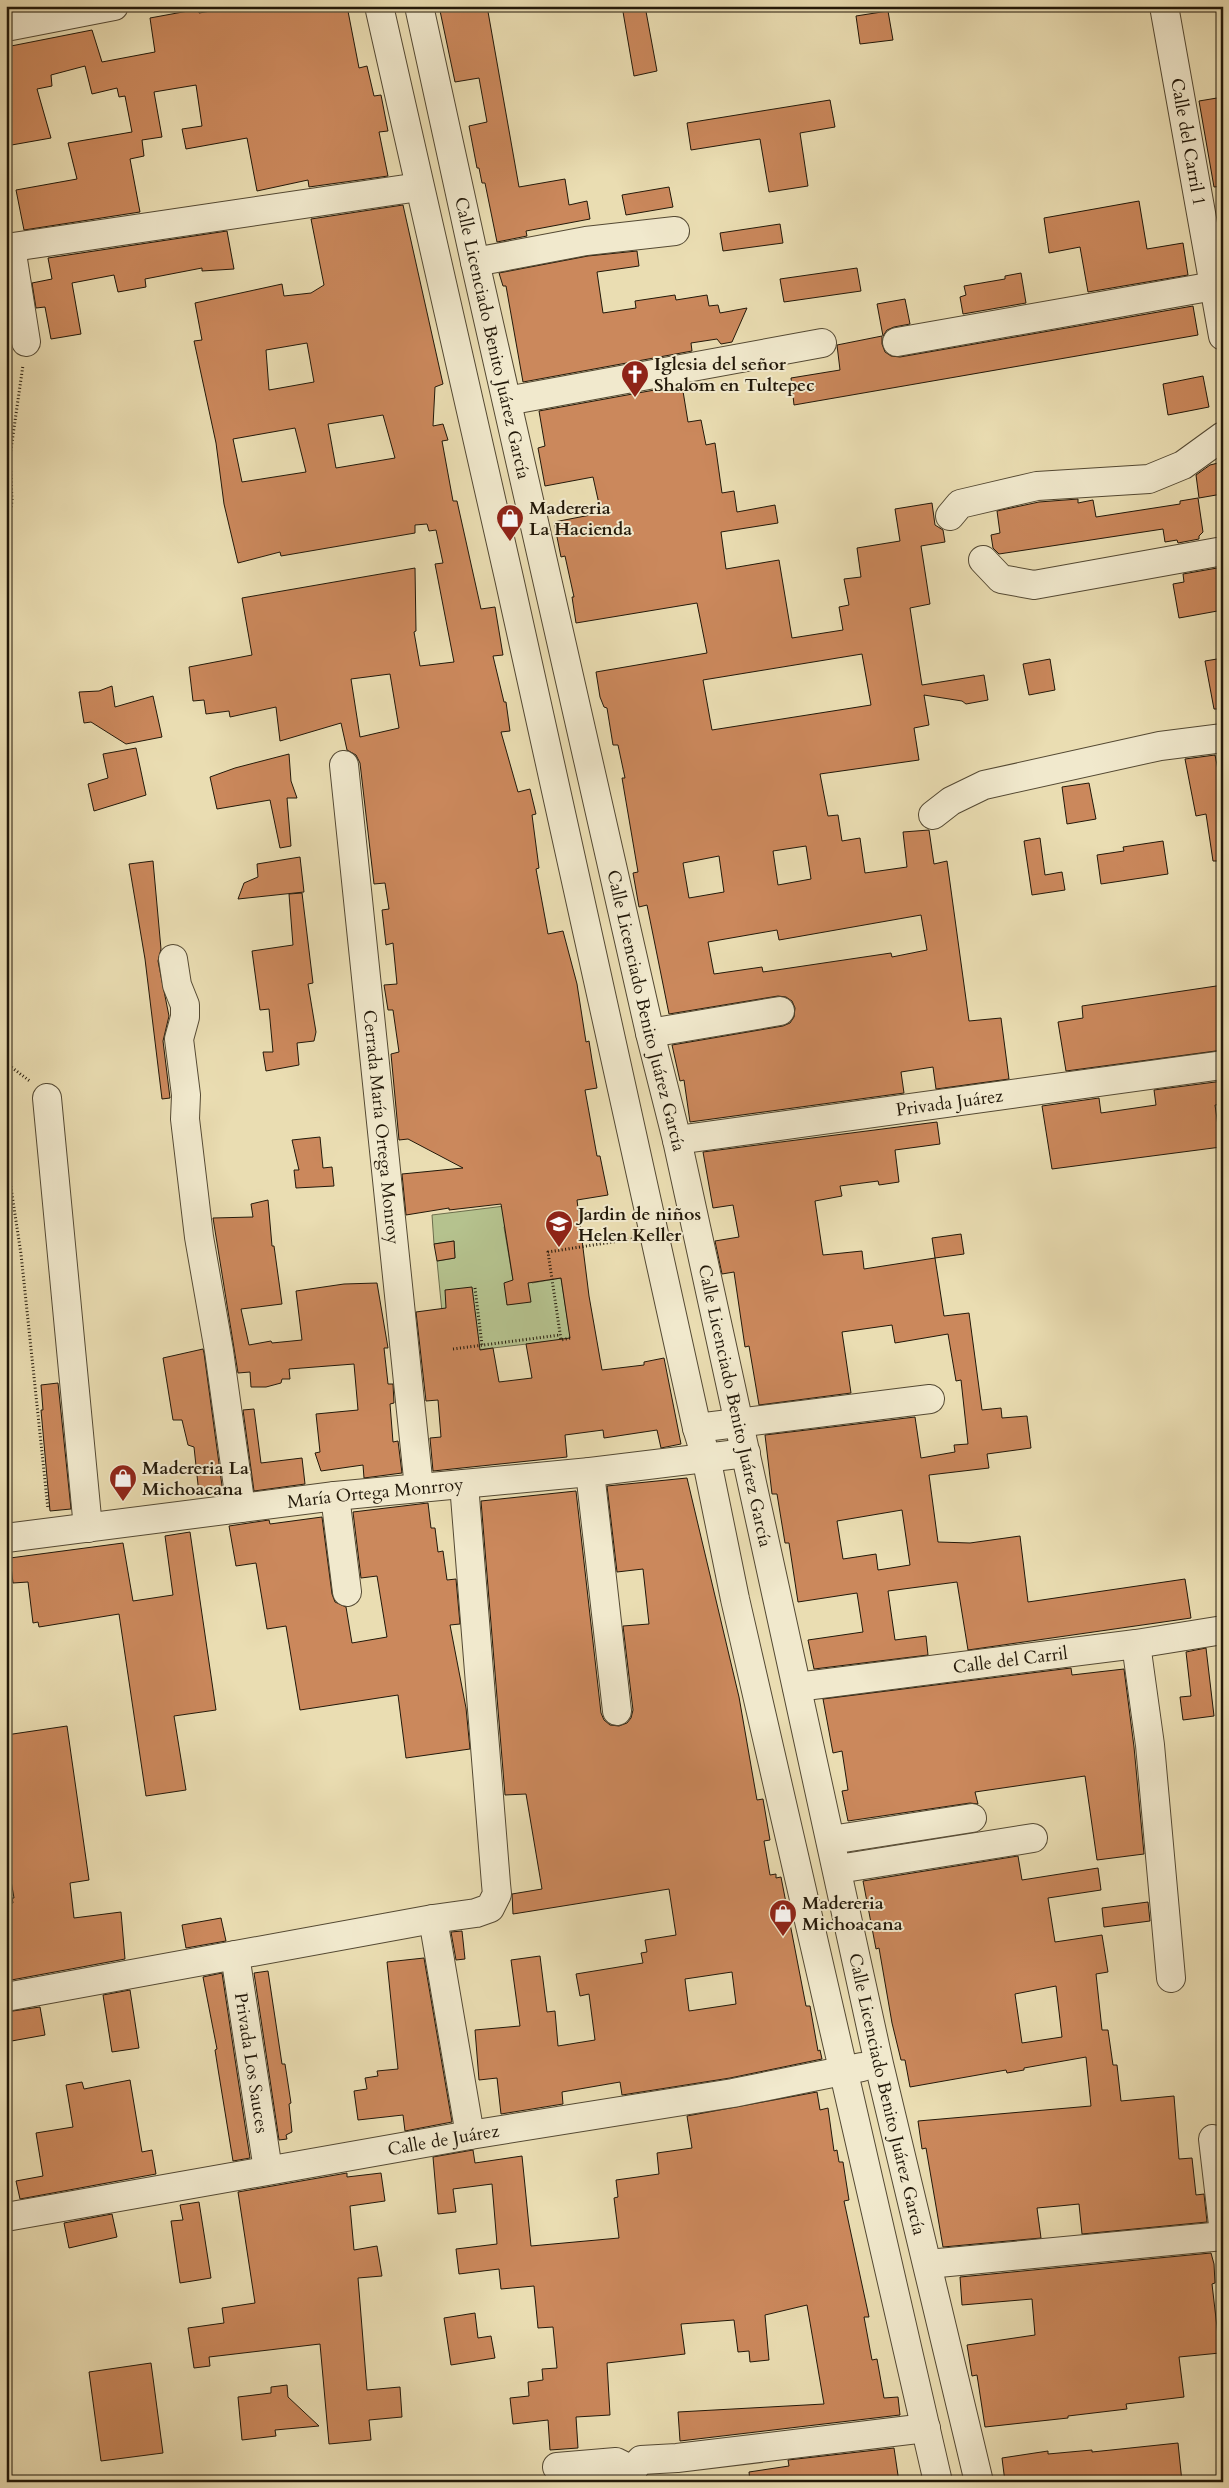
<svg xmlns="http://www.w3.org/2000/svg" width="1229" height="2488" viewBox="0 0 1229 2488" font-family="Cardo,serif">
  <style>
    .green { fill: #b5c28e; stroke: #6c6d4c }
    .building { fill: #cb885c; stroke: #221809; fill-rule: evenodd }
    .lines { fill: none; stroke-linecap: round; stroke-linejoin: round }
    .minor-casing { stroke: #544933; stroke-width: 30 }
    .path { stroke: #221809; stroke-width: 3; stroke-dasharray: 1 2.5; stroke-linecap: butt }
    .minor { stroke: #f1e9cd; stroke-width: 28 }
    .labels { text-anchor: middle; stroke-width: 4; stroke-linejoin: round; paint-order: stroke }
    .street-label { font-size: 18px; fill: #221809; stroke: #f1e9cd }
    .poi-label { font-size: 18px; font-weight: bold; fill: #221809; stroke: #f1e9cd; text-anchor: start }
  </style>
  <rect width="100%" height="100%" fill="#eaddb2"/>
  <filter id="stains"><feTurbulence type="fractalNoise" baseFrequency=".004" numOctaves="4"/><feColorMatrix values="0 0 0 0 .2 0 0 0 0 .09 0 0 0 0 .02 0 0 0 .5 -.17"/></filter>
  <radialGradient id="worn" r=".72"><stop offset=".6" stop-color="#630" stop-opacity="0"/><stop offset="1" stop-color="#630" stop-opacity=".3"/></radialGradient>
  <polygon class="green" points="521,1204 504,1227 513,1280 527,1278 532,1283 561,1278 573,1355 552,1341 451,1353 442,1312 437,1261 455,1258 454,1241 434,1244 432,1215"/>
  <g class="building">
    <polygon points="240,6 347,6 359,68 367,66 374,96 381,95 388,131 379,132 388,176 309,187 308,180 257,191 247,138 186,149 182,129 202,126 196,85 154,92 162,137 142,140 144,156 130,159 140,212 24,230 16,190 77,179 68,143 132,132 125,96 119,97 117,88 92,94 85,66 51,75 52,86 37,89 51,138 6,146 6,47 92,30 102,62 155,52 150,18 199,9 199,13"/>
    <polygon points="439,6 487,6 519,187 565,179 569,205 587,201 590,219 526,231 527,236 497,242 485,183 482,183 479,168 477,168 469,126 487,122 479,78 455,82"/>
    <polygon points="622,6 645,6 657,71 634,76"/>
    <polygon points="888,11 893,40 860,44 856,16"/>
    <polygon points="1223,97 1223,186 1214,187 1199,101"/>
    <polygon points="830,100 835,127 800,133 808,186 769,192 760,139 691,150 687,123"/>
    <polygon points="669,187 673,207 626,215 622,195"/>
    <polygon points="1139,201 1147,249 1183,243 1188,275 1088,292 1080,247 1049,253 1044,218"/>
    <path d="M403,205L443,384L435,387L433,426L443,424L448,440L442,441L453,501H457L481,609L495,607L503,655L493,656L504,702H506L510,731L501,732L518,792L530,789L536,814L532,815L539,868L536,869L548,934L563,931L577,984L586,1042L589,1041L592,1060L597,1088L585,1090L597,1156H600L608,1195L577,1200L589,1296L602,1370L644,1365V1362L664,1358L681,1444L661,1448L657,1430L604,1438L603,1430L565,1435L567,1457L433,1471L430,1438L441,1437L438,1400L426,1401L416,1312L446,1308L445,1290L472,1287L480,1350L493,1348L499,1382L532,1378L526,1344L570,1338L561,1278L528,1283L531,1302L507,1305L504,1283L513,1280L501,1204L449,1210V1208L406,1215L402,1174L463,1168L408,1139L399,1140L391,1054L399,1052L393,1010H388L384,985L397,984L393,943L386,945L382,910L389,909L385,883L374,884L360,763L356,755L347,750L341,723L280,741L276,707L230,717L229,711L206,714L204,700L193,701L189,667L252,655L242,598L415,568L416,631L414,632L420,666L454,662L435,564L443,563L436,530L429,531L427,524L415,525V533L281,556L280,552L238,563L224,504L216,443L194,341L202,340L195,303L282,284L284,296L311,293L324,285L311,219ZM307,343L314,382L269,390L266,350ZM383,415L395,458L336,468L328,424ZM295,428L306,472L242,482L233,439ZM390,674L399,728L360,737L351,679Z"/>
    <polygon points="780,224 783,243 723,251 720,233"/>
    <polygon points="227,231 234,269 202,271 202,268 145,279 146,287 118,292 114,275 72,283 81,334 51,339 45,307 36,308 32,283 52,279 48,258"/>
    <polygon points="637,251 639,266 597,272 603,313 636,308 635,301 675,295 676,300 707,295 709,306 718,305 720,313 747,308 732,342 721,344 717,339 691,343 692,351 523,382 506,286 503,286 499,273 588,256"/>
    <polygon points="857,268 861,291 784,302 780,279"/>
    <polygon points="1021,273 1026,303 963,314 960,297 966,295 964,286 1005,279 1005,276"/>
    <polygon points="905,299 910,324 894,327 887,330 883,336 877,304"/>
    <polygon points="1193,306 1198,335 794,405 791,378 840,370 837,345 882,336 882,344 885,352 891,356 900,357"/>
    <polygon points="1203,376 1209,407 1168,415 1163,384"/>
    <path d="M682,385L688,422L701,420L706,445L715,443L722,493L734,491L737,512L775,505L778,523L721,532L726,569L779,560L792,638L843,630L839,607L849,605L844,579L861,577L857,548L900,541L895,509L932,503L935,525L943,530L945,542L921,546L930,604L910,608L922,685L984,675L988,700L966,704L962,701L924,695L929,725L914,728L919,760L820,774L828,816L838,815L842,841L860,838L865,873L907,867L903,832L929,830L934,864L947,861L969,1021L1001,1018L1009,1079L936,1089L933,1067L901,1072L904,1093L690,1122L684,1080L680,1081L672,1045L783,1026L790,1023L794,1017L795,1008L792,1001L786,997L778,996L669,1014L647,905L639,907L633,873L638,872L622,778H625L618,745H613L607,708L604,707L600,697L596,672L707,653L697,603L576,623L572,597H574L565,556L561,557L554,522L601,513L593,477L545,486L538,448L545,446L539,411ZM862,654L871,705L712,730L703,680ZM806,846L811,879L778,885L773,851ZM719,856L724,892L689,898L683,863ZM921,915L927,950L892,957L891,953L763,972L762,967L714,974L708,942L777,930L779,940Z"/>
    <polygon points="1218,463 1222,494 1199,498 1196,475 1210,465"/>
    <polygon points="1198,498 1203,532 1199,536 1199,539 1178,543 1177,540 1165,542 1163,529 999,554 993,548 991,535 1000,533 997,511 1039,502 1078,499 1078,503 1093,500 1096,517 1180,504 1180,501"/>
    <polygon points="1223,567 1223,610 1179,618 1173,584 1184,582 1183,574"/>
    <polygon points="1223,658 1223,709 1214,709 1205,661"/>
    <polygon points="1050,659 1055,690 1029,695 1023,664"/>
    <polygon points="112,686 115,707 153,696 162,737 126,744 91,722 84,723 79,692 99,691"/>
    <polygon points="136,748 146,795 94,811 88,784 108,778 103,754"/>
    <polygon points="289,754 291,781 297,798 287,798 291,846 280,848 270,800 217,809 210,777 235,768"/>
    <polygon points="1215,755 1223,794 1223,861 1213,861 1206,814 1196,816 1185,759"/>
    <polygon points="1089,783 1096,819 1067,824 1062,787"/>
    <polygon points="1040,838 1045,875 1062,872 1065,890 1032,895 1024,841"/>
    <polygon points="1163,841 1168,874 1101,884 1097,855 1124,851 1123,847"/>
    <polygon points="300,857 304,892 238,899 244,883 258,877 257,864"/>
    <polygon points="153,861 161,949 158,961 169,1016 163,1041 170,1098 162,1099 145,959 129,864"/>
    <polygon points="302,893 313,983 308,984 316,1032 314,1041 297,1043 299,1065 266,1071 263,1052 273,1052 269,1009 260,1010 252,951 293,945 289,894"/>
    <polygon points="1223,985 1223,1050 1066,1071 1058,1022 1083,1018 1082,1006"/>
    <polygon points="1223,1081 1223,1104 1215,1105 1221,1147 1052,1169 1042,1106 1099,1098 1101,1113 1156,1105 1154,1090"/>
    <path d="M937,1122L940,1144L895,1150L899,1182L879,1185L878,1181L840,1186L842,1196L815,1201L823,1255L862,1251L864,1269L935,1258L944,1316L969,1313L982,1410L1001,1408L1002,1418L1027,1416L1031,1448L987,1454L989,1468L929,1475L938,1542L970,1543L1020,1536L1028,1602L1185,1579L1191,1618L968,1650L957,1582L888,1591L895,1640L926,1636L928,1655L814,1669L808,1640L863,1632L857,1593L798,1602L789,1543H785L777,1494H772L765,1435L915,1417L921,1458L955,1452L954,1445L968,1444L961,1380L956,1381L948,1334L895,1343L892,1325L842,1332L851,1393L759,1405L749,1346L745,1347L734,1272L722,1274L715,1241L739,1237L733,1205L713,1208L703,1152ZM902,1510L910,1565L878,1570L876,1554L843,1559L837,1521Z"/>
    <polygon points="320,1137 323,1168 332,1167 334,1186 296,1188 294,1170 299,1170 292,1140"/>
    <polygon points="268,1200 272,1246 274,1246 282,1304 241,1309 249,1345 271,1341 272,1343 302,1340 296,1291 344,1284 377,1283 388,1348 384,1348 388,1384 393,1384 394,1403 390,1404 393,1442 398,1441 402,1473 364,1478 363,1465 321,1471 315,1453 320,1452 316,1414 358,1410 354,1364 289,1369 290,1379 282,1379 281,1383 266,1387 251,1387 250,1372 238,1373 213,1218 253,1217 251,1204"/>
    <polygon points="961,1234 964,1254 935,1258 932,1238"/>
    <polygon points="454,1241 455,1258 437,1261 434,1244"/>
    <polygon points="203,1349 204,1353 223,1493 199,1494 194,1447 188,1445 182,1420 173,1420 163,1358"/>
    <polygon points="58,1383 71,1509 50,1511 41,1410 43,1410 41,1385"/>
    <polygon points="254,1409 261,1463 302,1458 305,1484 254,1491 243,1410"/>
    <path d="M687,1478L739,1697L757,1800L763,1799L770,1840L764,1841L770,1875L776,1874V1878L781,1877L806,2006H810L818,2051L820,2050L822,2059L730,2078L622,2095L620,2082L562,2092L563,2104L501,2114L497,2078L479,2080L475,2030L520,2026L511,1960L540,1956L547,2012L555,2011L558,2046L595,2040L589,1994L580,1996L576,1974L643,1963L641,1953L647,1952L645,1940L676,1935L669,1889L513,1914L512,1894L542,1889L526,1794L505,1795L481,1501L576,1491L601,1713L604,1720L610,1725L619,1726L627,1723L631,1718L633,1710L623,1626L649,1624L643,1569L617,1572L607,1486ZM732,1972L736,2004L689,2011L685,1979Z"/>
    <polygon points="428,1503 431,1528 435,1528 438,1552 443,1551 447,1580 456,1579 460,1624 450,1625 466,1708 470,1749 406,1758 398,1695 300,1710 286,1626 267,1629 256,1563 236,1566 229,1526 269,1520 270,1524 322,1517 332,1594 335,1602 346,1607 352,1643 387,1637 377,1576 361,1578 353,1512"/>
    <polygon points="190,1532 216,1710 174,1716 186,1790 146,1796 119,1614 39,1627 38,1622 33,1623 28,1582 13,1583 10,1558 123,1543 133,1601 173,1595 165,1536"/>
    <polygon points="1206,1648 1214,1716 1183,1720 1180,1697 1191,1696 1186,1652"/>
    <polygon points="1071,1668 1072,1675 1124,1669 1134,1747 1144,1854 1097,1860 1085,1776 975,1792 978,1804 970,1803 848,1821 842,1791 848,1790 842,1751 833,1753 823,1699"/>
    <polygon points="67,1726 89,1880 70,1883 74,1918 121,1912 125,1959 6,1981 6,1904 13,1903 12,1898 14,1898 6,1852 6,1735"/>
    <path d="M1018,1856L1022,1880L1098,1868L1101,1890L1048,1898L1055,1942L1102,1935L1108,1972L1096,1974L1102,2030H1108L1113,2065H1117L1121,2101L1174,2096L1179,2159L1192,2158L1196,2195L1204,2194L1207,2222L1082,2234L1079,2204L1059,2206L1037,2208L1041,2238L943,2247L926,2148L922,2149L918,2121L1091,2106L1086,2057L1024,2068V2070L1007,2073L1006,2070L910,2087L905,2060H901L892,2023L879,1948L876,1949L863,1881ZM1056,1986L1062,2037L1022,2043L1015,1994Z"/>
    <polygon points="1148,1902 1150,1921 1104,1927 1102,1908"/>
    <polygon points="221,1918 226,1941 186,1948 182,1925"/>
    <polygon points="462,1931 465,1959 456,1960 451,1932"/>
    <polygon points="424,1958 452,2122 405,2131 403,2115 358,2120 354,2091 367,2089 365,2078 378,2076 377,2071 398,2069 387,1962"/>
    <polygon points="268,1971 282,2064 285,2064 291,2103 289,2104 292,2132 286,2135 287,2139 279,2140 254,1973"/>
    <polygon points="222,1973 250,2158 233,2161 218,2069 215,2050 217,2049 203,1977"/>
    <polygon points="130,1990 139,2048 112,2052 103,1995"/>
    <polygon points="40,2007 45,2035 6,2042 6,2012"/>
    <polygon points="130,2080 142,2152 152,2150 156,2174 20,2199 16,2181 43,2176 36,2133 73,2127 66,2085 82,2082 84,2089"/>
    <polygon points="817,2092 820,2110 828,2108 834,2151 837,2150 839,2162 843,2162 849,2200 844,2201 869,2317 864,2317 872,2360 877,2359 884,2398 898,2397 900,2415 680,2441 678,2412 824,2404 807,2305 765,2315 769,2360 750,2362 749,2351 738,2352 734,2320 681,2324 685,2354 607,2363 610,2415 576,2417 578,2448 550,2450 548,2420 513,2424 510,2398 529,2396 528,2382 543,2380 542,2369 557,2368 553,2327 538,2328 534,2286 501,2289 499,2269 459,2274 456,2249 497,2244 492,2184 453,2189 456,2212 438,2214 433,2157 473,2150 475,2163 522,2156 531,2246 619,2238 614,2198 618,2197 616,2180 659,2174 657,2153 692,2148 687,2116"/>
    <polygon points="347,2173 347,2177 381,2173 385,2201 350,2206 354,2250 377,2246 382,2276 358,2278 367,2390 400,2387 402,2417 369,2420 371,2440 329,2444 320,2344 209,2357 210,2366 194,2368 188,2328 224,2323 222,2308 255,2303 238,2192"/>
    <polygon points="199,2202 211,2278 180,2283 171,2221 183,2220 180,2205"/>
    <polygon points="112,2214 117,2237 69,2248 64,2223"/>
    <polygon points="1211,2253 1214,2264 1215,2283 1212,2284 1220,2353 1179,2357 1184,2397 1126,2404 1127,2409 1068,2416 1068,2418 985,2427 977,2375 972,2376 967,2345 1035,2335 1032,2299 962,2305 960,2277"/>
    <polygon points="475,2313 478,2338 491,2336 495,2358 451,2365 444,2318"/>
    <polygon points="151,2363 163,2453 101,2461 89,2372"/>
    <polygon points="287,2385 288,2397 319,2426 275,2430 276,2436 242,2440 238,2397 271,2393 271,2387"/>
    <polygon points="1178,2443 1182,2482 1005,2482 1002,2458 1048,2451 1048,2454 1092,2450 1092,2452"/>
    <polygon points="894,2448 899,2482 750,2482 749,2472 789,2466 788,2460"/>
  </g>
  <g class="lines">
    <g class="minor-casing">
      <g id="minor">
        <polyline points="379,6 509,578 697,1428 706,1457 735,1599 938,2482"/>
        <path id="s1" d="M419,6L475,262L650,1033L677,1140L879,2064L979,2482"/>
        <path id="s2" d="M1164,6L1223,336"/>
        <polyline points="6,27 114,6"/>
        <polyline points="11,247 26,342"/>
        <polyline points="6,248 419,187"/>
        <polyline points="475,262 586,241 675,231"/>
        <polyline points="897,342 1214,286"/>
        <polyline points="507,401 822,343"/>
        <polyline points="950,516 960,504 1037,486 1149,479 1183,465 1223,436"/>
        <polyline points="983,560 1001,579 1034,585 1223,551"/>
        <path id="s3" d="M344,765L419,1488"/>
        <polyline points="933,815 951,801 984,785 1160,746 1223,738"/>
        <polyline points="173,959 177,985 185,1005 185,1017 179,1039 186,1095 185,1119 199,1237 219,1351 241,1508"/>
        <polyline points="650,1033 780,1011"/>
        <polyline points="47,1098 88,1528"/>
        <path id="s4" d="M677,1140L1223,1065"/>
        <polyline points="697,1428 930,1399"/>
        <polyline points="590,1472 617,1711"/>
        <polyline points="335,1496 347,1592"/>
        <path id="s5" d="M6,1538L335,1496L590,1472L746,1453"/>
        <polyline points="1136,1644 1150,1745 1171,1978"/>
        <path id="s6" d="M797,1687L1136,1644L1223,1630"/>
        <polyline points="831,1840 972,1818"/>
        <polyline points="838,1869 1033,1838"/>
        <polyline points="433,1919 470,2135"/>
        <path id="s7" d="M235,1955L268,2170"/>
        <polyline points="6,1997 433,1919 476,1913 490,1908 497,1894 496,1884 464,1484"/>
        <polyline points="1213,2139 1223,2225"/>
        <path id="s8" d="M6,2217L470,2135L733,2093L862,2067"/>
        <polyline points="928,2264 1223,2236"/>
        <polyline points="557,2467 616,2462 632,2470"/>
        <polyline points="632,2482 632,2470 641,2460 677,2458 926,2428"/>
      </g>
    </g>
    <g class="path">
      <polyline points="6,538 12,501 10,456 23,365"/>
      <polyline points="6,1063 31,1082"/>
      <polyline points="6,1155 21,1254 48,1509"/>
      <polyline points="475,1288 482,1345"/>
      <polyline points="570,1338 561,1340 548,1252 632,1239"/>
      <polyline points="453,1349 560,1335"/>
    </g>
    <use href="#minor" class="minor"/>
  </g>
  <defs>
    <g id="church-pin" transform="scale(1.4375)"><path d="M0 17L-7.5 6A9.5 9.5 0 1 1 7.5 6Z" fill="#8f2418" stroke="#f1e9cd"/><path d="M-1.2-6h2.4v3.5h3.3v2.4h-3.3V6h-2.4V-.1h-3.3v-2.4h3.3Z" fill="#fff"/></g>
    <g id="shop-pin" transform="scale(1.4375)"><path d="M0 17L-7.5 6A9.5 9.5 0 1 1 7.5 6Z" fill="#8f2418" stroke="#f1e9cd"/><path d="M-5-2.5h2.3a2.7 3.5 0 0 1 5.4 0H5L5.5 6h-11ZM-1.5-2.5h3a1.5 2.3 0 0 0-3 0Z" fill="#fff"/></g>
    <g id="school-pin" transform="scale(1.4375)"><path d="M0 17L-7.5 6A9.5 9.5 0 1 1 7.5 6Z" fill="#8f2418" stroke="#f1e9cd"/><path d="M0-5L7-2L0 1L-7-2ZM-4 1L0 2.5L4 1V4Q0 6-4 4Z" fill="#fff"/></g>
  </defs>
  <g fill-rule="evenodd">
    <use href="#church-pin" x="635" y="374"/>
    <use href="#shop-pin" x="510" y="518"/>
    <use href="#school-pin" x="559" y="1224"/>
    <use href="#shop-pin" x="123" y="1478"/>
    <use href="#shop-pin" x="783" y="1913"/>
  </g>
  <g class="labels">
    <g class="street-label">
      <text dy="6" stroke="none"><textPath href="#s2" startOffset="138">Calle del Carril 1</textPath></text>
      <text dy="6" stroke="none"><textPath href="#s1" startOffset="340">Calle Licenciado Benito Juárez García</textPath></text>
      <text dy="6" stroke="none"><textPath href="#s1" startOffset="1030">Calle Licenciado Benito Juárez García</textPath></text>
      <text dy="6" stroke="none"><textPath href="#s4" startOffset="275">Privada Juárez</textPath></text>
      <text dy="6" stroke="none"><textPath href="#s3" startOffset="364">Cerrada María Ortega Monroy</textPath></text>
      <text dy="6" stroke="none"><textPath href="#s1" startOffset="1435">Calle Licenciado Benito Juárez García</textPath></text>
      <text dy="6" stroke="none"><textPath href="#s5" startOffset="372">María Ortega Monrroy</textPath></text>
      <text dy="6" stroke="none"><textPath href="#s6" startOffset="215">Calle del Carril</textPath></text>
      <text dy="6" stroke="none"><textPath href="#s7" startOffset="109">Privada Los Sauces</textPath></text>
      <text dy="6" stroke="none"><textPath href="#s1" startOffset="2140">Calle Licenciado Benito Juárez García</textPath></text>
      <text dy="6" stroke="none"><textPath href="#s8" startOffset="444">Calle de Juárez</textPath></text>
    </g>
    <g class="poi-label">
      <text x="654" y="370">Iglesia del señor<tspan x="654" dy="21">Shalom en Tultepec</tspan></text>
      <text x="529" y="514">Madereria<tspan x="529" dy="21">La Hacienda</tspan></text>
      <text x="578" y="1220">Jardin de niños<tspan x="578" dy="21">Helen Keller</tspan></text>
      <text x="142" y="1474">Madereria La<tspan x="142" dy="21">Michoacana</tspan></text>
      <text x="802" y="1909">Madereria<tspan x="802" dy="21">Michoacana</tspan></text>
    </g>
  </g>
  <rect width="1229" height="2488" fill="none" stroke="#eaddb2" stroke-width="25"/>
  <rect x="8" y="8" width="1214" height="2473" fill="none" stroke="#221809" stroke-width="2.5"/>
  <rect x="12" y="12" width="1204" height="2463" fill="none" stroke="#221809"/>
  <rect width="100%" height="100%" filter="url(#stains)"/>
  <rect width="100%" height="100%" fill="url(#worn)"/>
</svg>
